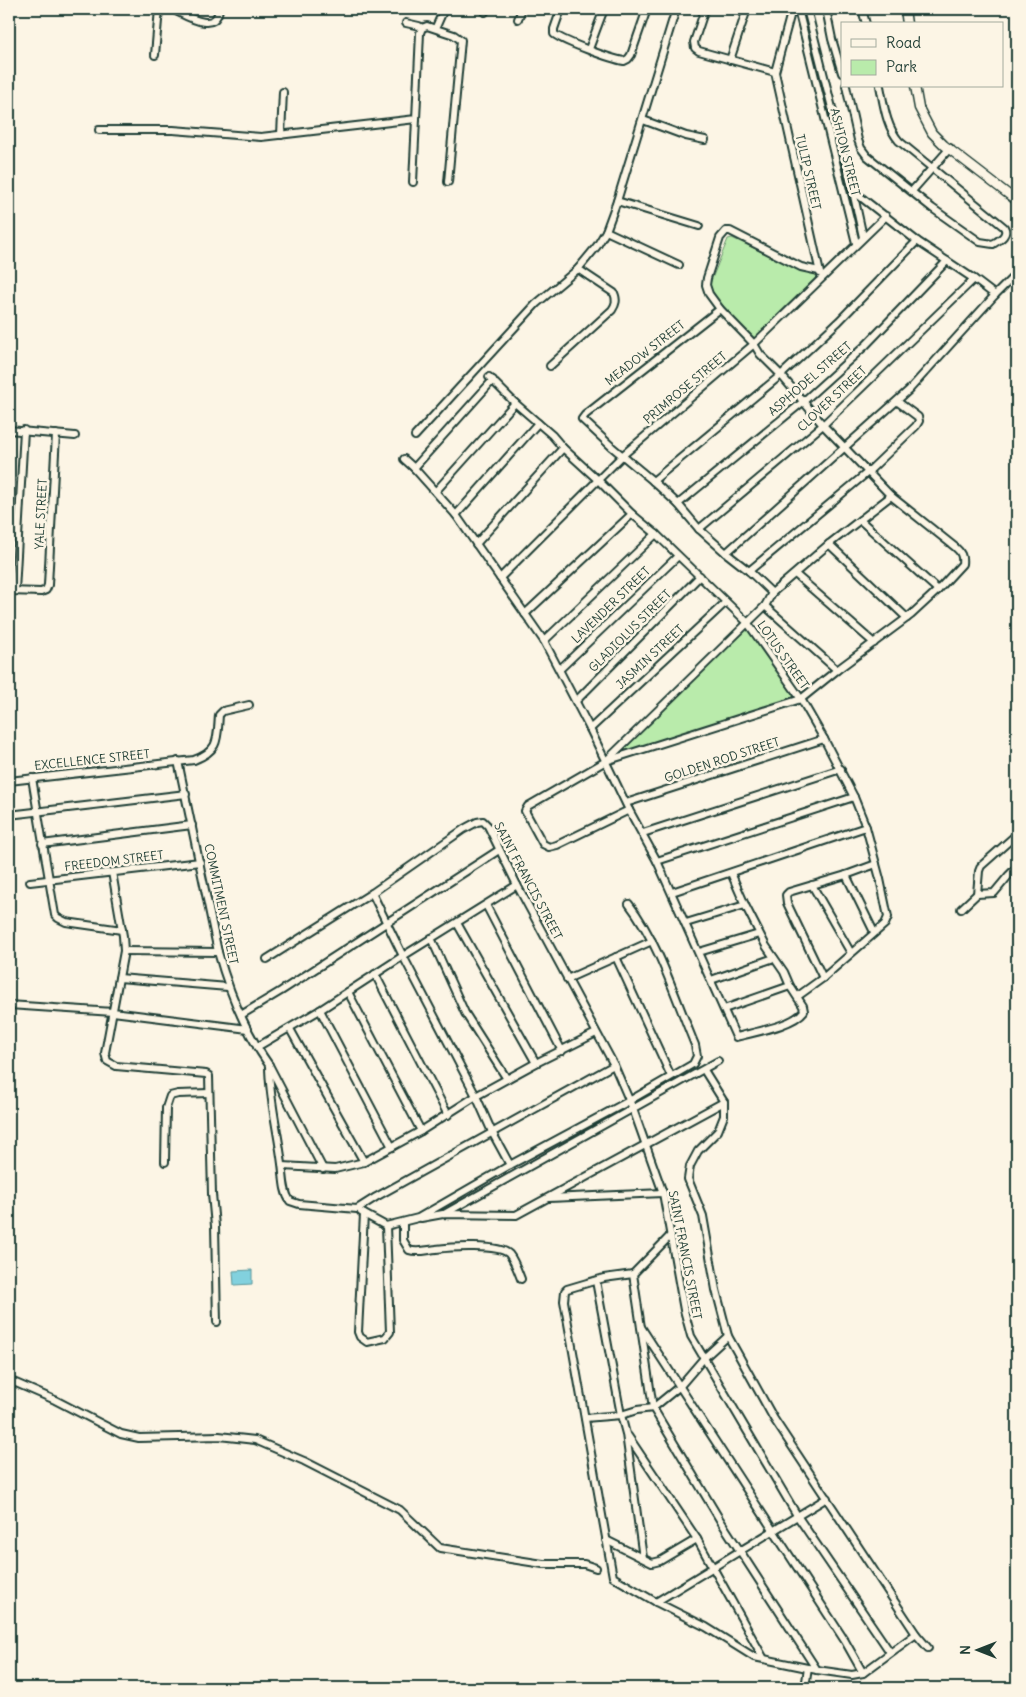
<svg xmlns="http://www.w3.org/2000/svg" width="1026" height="1697" viewBox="0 0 1026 1697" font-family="Delius,sans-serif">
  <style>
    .green { fill: #b9ebab; stroke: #6c9470 }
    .water { fill: #82d1de; stroke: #5a969a }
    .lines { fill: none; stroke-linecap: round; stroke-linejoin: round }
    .minor-casing { stroke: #1f3d34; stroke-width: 10 }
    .tertiary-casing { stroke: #1f3d34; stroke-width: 11 }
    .minor { stroke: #fcf5e5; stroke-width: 6 }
    .tertiary { stroke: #fcf5e5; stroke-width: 8 }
    .labels { text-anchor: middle; stroke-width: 5; stroke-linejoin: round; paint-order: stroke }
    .street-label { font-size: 12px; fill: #1f3d34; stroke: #fcf5e5 }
  </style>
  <rect width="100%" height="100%" fill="#fcf5e5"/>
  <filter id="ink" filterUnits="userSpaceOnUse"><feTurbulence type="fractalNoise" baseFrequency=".02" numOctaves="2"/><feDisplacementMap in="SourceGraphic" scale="10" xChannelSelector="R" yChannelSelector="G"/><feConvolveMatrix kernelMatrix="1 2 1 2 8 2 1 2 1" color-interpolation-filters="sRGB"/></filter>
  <g filter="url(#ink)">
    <g class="green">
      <polygon points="732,238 799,269 816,273 818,277 753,341 715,302 709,286 728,239"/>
      <polygon points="747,627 795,698 620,753"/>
    </g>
    <polygon class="water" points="252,1270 252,1284 234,1285 233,1271"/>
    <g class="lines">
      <g class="minor-casing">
        <g id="minor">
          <path d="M172,9C185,15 216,35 219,9"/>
          <path d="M561,9L554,29V34C565,42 611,59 624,61L628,59L631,55L647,9"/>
          <polyline points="705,9 694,42 695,48 699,51 775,72"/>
          <polyline points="792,9 775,72 820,273"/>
          <polyline points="798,9 856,243"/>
          <polyline points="807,9 853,191 863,237"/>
          <polyline points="826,9 832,39 842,73"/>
          <polyline points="862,9 866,24"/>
          <polyline points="485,12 486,9"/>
          <polyline points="518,19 522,9"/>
          <polyline points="406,23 419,26 422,28"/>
          <polyline points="436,27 444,9"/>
          <polyline points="589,49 604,9"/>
          <polyline points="155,55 159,9"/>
          <polyline points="730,60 747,9"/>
          <path d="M846,86L858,140L861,148L867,156L932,208L980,242L993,244C999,240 1009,235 1004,227L899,141C886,126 884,105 880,86"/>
          <polyline points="643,120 686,136 705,140"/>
          <polyline points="99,130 173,130 261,137 416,119 420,33 422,28 427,26 454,35 461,40 448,182"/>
          <polyline points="281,135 283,92"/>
          <polyline points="413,182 416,119"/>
          <polyline points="853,191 917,241 974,279 995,295"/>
          <polyline points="912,191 950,148"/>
          <polyline points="617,201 699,226"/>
          <polyline points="606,231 679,265"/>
          <polyline points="720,309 585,415 582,419 612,447 653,481 678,504 699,529 726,553 749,571 772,593"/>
          <path d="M550,366L612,310C616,304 617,300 614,293L578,269"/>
          <polyline points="489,377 515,403 552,435 563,448 598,480 632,514 656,534 747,622 801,699 824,739 854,797 866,827 880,879 888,917 885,924 823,978 798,996"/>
          <polyline points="9,430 75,436"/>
          <polyline points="415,436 536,304 578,269 597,246 606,231 617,201 676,9"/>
          <path d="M404,459L414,468L456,515L544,641L590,729L629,810L657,861L736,1037C754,1032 793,1026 804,1011L803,1006L790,986L784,972L766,946L745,905L731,873"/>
          <polyline points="414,468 493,380"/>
          <polyline points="653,481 781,375 839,321 917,241"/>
          <polyline points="436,491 515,403"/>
          <polyline points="678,504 804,401 866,345 947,261"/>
          <polyline points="456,515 538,423"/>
          <polyline points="860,520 938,590"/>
          <polyline points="699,529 823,425 974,279"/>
          <polyline points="476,544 563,448"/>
          <polyline points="829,544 907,618"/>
          <polyline points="726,553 909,390 995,295 1017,273"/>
          <polyline points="749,571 868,472 916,426 919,421 918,417 898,402"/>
          <polyline points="795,574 874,643"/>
          <polyline points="500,578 623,455 754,344 886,216"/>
          <polyline points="9,591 41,592 46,590 48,585 56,434"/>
          <polyline points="15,591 24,430"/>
          <polyline points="765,606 837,670"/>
          <polyline points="525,614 632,514"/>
          <polyline points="544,641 656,534"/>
          <polyline points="560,669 678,556"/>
          <polyline points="576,701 700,576"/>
          <polyline points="590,729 726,602"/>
          <polyline points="607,760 765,606 772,593 829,544 891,496"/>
          <path d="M178,761L218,952C229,992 245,1031 269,1065L323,1169"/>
          <polyline points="32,778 55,915 58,918 66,922 122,930"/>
          <path d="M9,781L194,760C220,750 217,739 219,715L223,711L249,705"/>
          <polyline points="626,803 824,739"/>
          <path d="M629,810L557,845L549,847L543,844L525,811L528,806L606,761L801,699L837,670L911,615L938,590L962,564C963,556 961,552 955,547L891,496L823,425L781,375L760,354L754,344L720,309L709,294L706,285L707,278L720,238L726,231H730L801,267L819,271"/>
          <polyline points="9,815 186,794"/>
          <polyline points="643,833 841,769"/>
          <polyline points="42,844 192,825"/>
          <polyline points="657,861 854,797"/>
          <polyline points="112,872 123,936 124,951 105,1053 107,1061 116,1066 206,1074 209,1076 212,1194 215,1226 217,1322"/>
          <polyline points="846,875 874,932"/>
          <polyline points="30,882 200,862"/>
          <polyline points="812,885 851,953"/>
          <polyline points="672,892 866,827"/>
          <polyline points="372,893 403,956 476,1096 492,1132 510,1165"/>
          <polyline points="977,894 979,871 981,866 1017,834"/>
          <polyline points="486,905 562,1051"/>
          <polyline points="961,909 977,894 994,893 1009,875 1017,867"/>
          <polyline points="457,923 536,1063"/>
          <polyline points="686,923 745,905"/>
          <polyline points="431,938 465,1013 507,1079"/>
          <polyline points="9,946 10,949 9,960"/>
          <polyline points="124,951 218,952"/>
          <polyline points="699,952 759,934"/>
          <polyline points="616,957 671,1076"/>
          <polyline points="267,959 372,893 464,829 477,822 483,821 488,826 517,885 614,1065 633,1109 663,1193 684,1310 691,1336 798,1517 890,1652"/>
          <polyline points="375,974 448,1115"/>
          <polyline points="119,978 228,987"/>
          <polyline points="823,978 787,903 786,895 789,892 846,875 876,864"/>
          <polyline points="567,979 652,941"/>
          <polyline points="711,980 774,958"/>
          <polyline points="348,992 421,1131"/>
          <polyline points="9,1005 113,1012 248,1029"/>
          <polyline points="724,1009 790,986"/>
          <polyline points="320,1010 392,1147"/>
          <polyline points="241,1015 281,991 499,850"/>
          <polyline points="290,1029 364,1162"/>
          <polyline points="257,1047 320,1010 403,956 517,885"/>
          <path d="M269,1065C269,1098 278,1131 282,1164C284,1177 283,1191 290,1201L299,1204L357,1209L376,1197L614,1065"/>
          <polyline points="704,1070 724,1102 724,1116 718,1131 698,1151 690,1166 688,1179 703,1216 716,1290 728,1336 774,1419 916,1634 928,1648"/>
          <polyline points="165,1162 166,1108 170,1096 178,1094 209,1093"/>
          <polyline points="283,1166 335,1169 364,1162 421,1131 476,1096 536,1063 596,1033"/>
          <polyline points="549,1198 663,1193"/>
          <polyline points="361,1212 364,1214 358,1332 360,1337 367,1342 385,1338 390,1332 386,1226"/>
          <path d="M364,1214L386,1226L418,1218L510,1165L629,1101L693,1064L697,1056L695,1045C676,1000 659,943 629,904"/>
          <polyline points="444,1214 718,1061"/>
          <polyline points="421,1218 443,1214 516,1215 724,1102"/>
          <path d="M403,1223V1240L409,1250C417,1253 427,1250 436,1249C450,1247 499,1244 509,1254C514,1260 518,1271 521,1279"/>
          <polyline points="671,1235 633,1274 653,1408 720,1520 817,1670"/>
          <polyline points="633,1274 604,1278 567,1289 565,1291 564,1301 613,1577 656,1602 706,1627 754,1657 817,1670 852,1675 863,1673 916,1634"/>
          <polyline points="596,1281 621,1415 626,1434 643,1558"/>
          <polyline points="641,1327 845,1641 863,1673"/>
          <polyline points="9,1380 55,1400 121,1434 139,1438 219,1436 255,1440 304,1461 400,1510 440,1548 543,1564 584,1564 596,1568"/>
          <polyline points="585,1418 621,1415 637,1410 653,1408 680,1386 704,1358 728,1336"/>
          <polyline points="628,1436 697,1539 764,1659"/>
          <polyline points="606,1540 652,1563 660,1561 697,1539"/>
          <polyline points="656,1602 827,1498"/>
          <polyline points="805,1688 808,1668"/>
        </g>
      </g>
      <g class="tertiary-casing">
        <g id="tertiary">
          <polyline points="905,9 907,24"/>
          <polyline points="915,86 919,108 932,133 944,145 1017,201"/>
        </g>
      </g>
      <use href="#minor" class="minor"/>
      <use href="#tertiary" class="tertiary"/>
    </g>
  </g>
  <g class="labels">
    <g class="street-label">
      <text transform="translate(845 152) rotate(76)" y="4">ASHTON STREET</text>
      <text transform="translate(808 172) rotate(77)" y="4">TULIP STREET</text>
      <text transform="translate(645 353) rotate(-38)" y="4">MEADOW STREET</text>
      <text transform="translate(810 379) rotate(-41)" y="4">ASPHODEL STREET</text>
      <text transform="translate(685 388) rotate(-40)" y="4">PRIMROSE STREET</text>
      <text transform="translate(832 399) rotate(-43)" y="4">CLOVER STREET</text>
      <text transform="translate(41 514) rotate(-87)" y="4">YALE STREET</text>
      <text transform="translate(611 605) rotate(-44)" y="4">LAVENDER STREET</text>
      <text transform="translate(630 631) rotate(-45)" y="4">GLADIOLUS STREET</text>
      <text transform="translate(783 655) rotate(55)" y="4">LOTUS STREET</text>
      <text transform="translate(650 657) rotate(-43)" y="4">JASMIN STREET</text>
      <text transform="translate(92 760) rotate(-6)" y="4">EXCELLENCE STREET</text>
      <text transform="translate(722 760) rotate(-18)" y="4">GOLDEN ROD STREET</text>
      <text transform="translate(114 861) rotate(-7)" y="4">FREEDOM STREET</text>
      <text transform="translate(528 881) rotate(62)" y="4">SAINT FRANCIS STREET</text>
      <text transform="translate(221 904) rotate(78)" y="4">COMMITMENT STREET</text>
      <text transform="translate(685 1255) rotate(79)" y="4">SAINT FRANCIS STREET</text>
    </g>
  </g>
  <rect width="1026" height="1697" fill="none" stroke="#fcf5e5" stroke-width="30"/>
  <rect x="15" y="15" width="996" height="1667" fill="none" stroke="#1f3d34" stroke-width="2" filter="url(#ink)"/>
  <rect x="841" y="22" width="162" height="65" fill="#fcf5e5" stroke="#a4ab9e"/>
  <rect x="851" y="39" width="25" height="8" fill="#fcf5e5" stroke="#a4ab9e"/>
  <text x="886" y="48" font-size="15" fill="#1f3d34">Road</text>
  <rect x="851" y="60" width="25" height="15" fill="#b9ebab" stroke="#a4ab9e"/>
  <text x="886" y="72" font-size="15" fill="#1f3d34">Park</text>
  <g transform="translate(978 1650) rotate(270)" stroke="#fcf5e5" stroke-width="4" paint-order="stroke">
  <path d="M0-4L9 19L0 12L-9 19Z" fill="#1f3d34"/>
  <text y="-8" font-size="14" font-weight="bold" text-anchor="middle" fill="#1f3d34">N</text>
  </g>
</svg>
